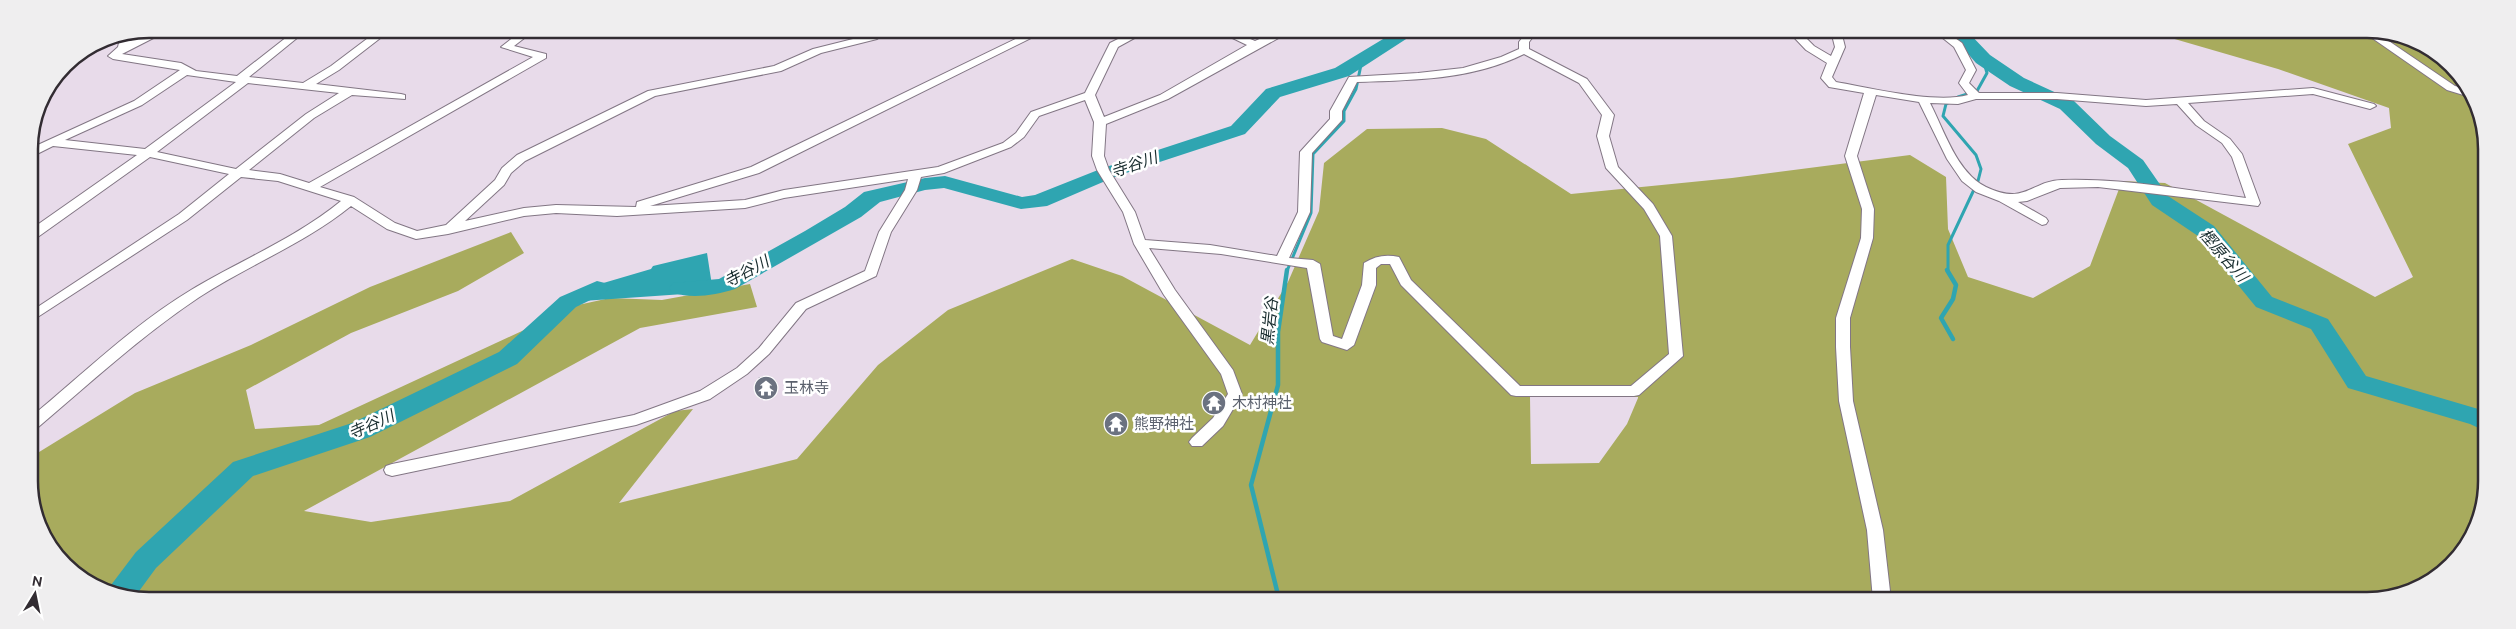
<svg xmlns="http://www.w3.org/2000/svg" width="2516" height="629" viewBox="0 0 2516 629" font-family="Ubuntu,'Noto Sans JP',sans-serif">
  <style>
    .forest { fill: #a8ab5d; fill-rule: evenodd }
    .water { fill: #2fa5b1 }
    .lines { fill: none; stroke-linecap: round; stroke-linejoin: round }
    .stream-far1 { stroke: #2fa5b1; stroke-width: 3 }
    .stream { stroke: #2fa5b1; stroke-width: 4.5 }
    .river { fill: #2fa5b1; fill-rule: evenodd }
    .minor-casing { stroke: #827684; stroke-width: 2 }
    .minor { fill: #fff; fill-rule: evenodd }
    .labels { text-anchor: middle; stroke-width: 5; stroke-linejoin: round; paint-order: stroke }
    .worship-label { font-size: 15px; fill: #5b616d; stroke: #fff; text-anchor: start }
    .water-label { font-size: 16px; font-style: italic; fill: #192d2f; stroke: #fff }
    .rim { fill: none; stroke: #322c32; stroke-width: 2.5 }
  </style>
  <rect width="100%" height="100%" fill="#e8dbea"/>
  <path class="forest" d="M2147,31H2327L2337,39L2396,34L2452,64L2485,125V504L2471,541L2446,571L2413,591L2375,600L125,598L64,565L31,504V457L135,393L251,345L370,287L511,232L524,253L458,291L351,333L246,390L255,429L319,425L578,305L610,298L662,300L750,284L757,307L640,328L304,511L371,522L510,501L675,411L693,409L619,503L797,459L878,365L948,310L1072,259L1122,276L1250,345L1288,282L1319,211L1324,163L1367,129L1442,128L1486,139L1571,194L1732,178L1910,155L1946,177L1948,229L1968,277L2033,298L2090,266L2122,181L2165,183L2375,297L2413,277L2348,144L2391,128L2389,108L2278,69ZM1530,397H1638V398L1627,424L1599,463L1531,464Z"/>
  <polygon class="water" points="707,253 713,292 568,302 583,289 651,269 653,266"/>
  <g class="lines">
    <g class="stream-far1">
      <polyline points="1958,97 1977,91 1987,73 1983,59"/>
      <polyline points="1287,271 1311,213 1313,154 1344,121 1344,111 1356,89 1362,60"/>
      <polyline points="1948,271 1948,245 1978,181 1981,169 1976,155 1943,116 1946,104 1950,102"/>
    </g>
    <g class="stream">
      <polyline points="1947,270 1956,285 1953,299 1941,318 1953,339"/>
      <polyline points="1279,599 1251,485 1278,385 1278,332 1287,270"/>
    </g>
    <g class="river">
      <path d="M1398,30H1420L1349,76L1280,97L1245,134L1117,176L1047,206L1021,209L944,188L925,190L880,202L861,217L735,289C715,295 694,299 673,293L669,288L673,283L719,279L805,231L845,207L864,192L925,178L945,176L1022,197L1035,195L1103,168L1231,126L1266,89L1335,68Z"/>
      <polygon points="1948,31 1967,31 1990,55 2024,78 2074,101 2110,136 2143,160 2168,196 2214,226 2272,297 2328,319 2366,376 2485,411 2485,431 2470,424 2348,388 2311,329 2256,307 2198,236 2152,205 2128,168 2096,144 2060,109 2010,86 1976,63"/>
      <polygon points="597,281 605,283 609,288 605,293 576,307 517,364 370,437 253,476 156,568 134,598 125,598 108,589 136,552 233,462 352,423 499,352 560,297"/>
    </g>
    <g class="minor-casing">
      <g id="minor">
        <path d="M158,29H171L122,54L181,63L196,71L237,76L297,29H308L249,77L303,83L331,66L380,29H392L339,70L316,84L401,94L405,95V99L352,95L314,118L249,170L280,174L309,183L533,57L501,47L524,29H536L514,46L546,54V58L320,187L354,197L395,223L417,231L446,225L495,180L502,168L517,155L648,91L774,66L813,49L869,35L878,30H890L877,39L821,53L781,71L655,96L525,161L511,173L504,185L465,221L524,208L556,205L636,207L637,202L751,167L1034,30H1047L759,173L650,206L745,200L784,190L938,167L1003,143L1016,133L1031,112L1085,93L1110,43L1136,30H1149L1118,47L1095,95L1104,117L1160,95L1247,45L1216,30H1229L1255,41L1280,30H1293L1168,99L1106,124L1104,156L1109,170L1135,212L1145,240L1210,245L1277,256L1298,212L1300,152L1330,119V111L1349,77L1418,73L1463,68L1501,57L1519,49V42L1528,30H1538L1529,42V49L1587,79L1614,115L1609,136L1618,167L1653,204L1672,236L1683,356L1639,395L1634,396H1516L1511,395L1401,285L1390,264H1381L1376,268V285L1354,345L1347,350L1322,342L1320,339L1307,268L1221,254L1149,248L1175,290L1233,370L1242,394L1223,426L1202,446H1192L1189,442L1192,438L1213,418L1228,394L1221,374L1164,295L1134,244L1123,212L1097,170L1092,156L1094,122L1085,100L1039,116L1024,137L1011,147L944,173L921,177L917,190L891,232L876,276L806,309L769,354L747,374L710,399L636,425L392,476L386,474L384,470L386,466L392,464L634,415L700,391L737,368L759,348L796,303L865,271L879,232L905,190L908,179L784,198L745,208L617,216L556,213L524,216L448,234L416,239L387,229L351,206C304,244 248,265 198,298C141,336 89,384 36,429L31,430V417C83,374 133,325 191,290C241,260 296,238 341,201L278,181L241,177L187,220L30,322V312L179,214L229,174L150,157L35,239L30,240V230L137,155L53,146L29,158V149L134,101L180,70L113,59L108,56L118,47L121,34L131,32L130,41ZM1524,54L1579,83L1602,115L1597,136L1606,168L1644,209L1660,236L1669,354L1631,386H1520L1411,280L1399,257C1386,254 1375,256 1364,263L1362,285L1342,339L1333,336L1320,264L1313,260L1289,258L1310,212L1312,153L1342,120V111L1357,82C1414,80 1472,80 1524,54ZM187,75L236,82L145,149L65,140L142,105ZM248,83L339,93L306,114L236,169L157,152Z"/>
        <path d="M1787,30H1798L1814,46L1831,56L1835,47L1831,31H1841L1845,47L1832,77L1836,82C1871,88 1935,104 1968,95L1959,83L1966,70L1954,47L1934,31H1945L1962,43L1976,70L1969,83L1979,93H2057L2146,100L2313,88L2374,104L2376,106L2370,109L2313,94L2188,103L2204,121L2230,139L2242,154L2260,203L2258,206L2098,187L2060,188L2027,201L2018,202L2046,218L2048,221L2046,224L2042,225L1999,201L1976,192L1962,181L1947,159L1919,102L1876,95L1857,156L1874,209L1873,238L1850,318V347L1853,401L1883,530L1891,600H1873L1867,530L1839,401L1836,347V318L1861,238L1862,209L1845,156L1864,93L1829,87L1821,78L1827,63L1806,50ZM1976,99H2057L2146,106L2177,104L2196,125L2222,143L2232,157L2246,198C2185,190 2123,178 2062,180C2030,181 2026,206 1986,187C1957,173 1944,130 1930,103L1958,104Z"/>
        <polygon points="2362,31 2374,31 2455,86 2466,89 2470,97 2447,90"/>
      </g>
    </g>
    <use href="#minor" class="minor"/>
  </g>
  <defs>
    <g id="temple-disc" transform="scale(1.25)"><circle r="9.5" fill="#6b7280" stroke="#fff"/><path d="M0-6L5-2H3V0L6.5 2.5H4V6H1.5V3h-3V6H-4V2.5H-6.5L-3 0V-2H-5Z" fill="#fff"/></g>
  </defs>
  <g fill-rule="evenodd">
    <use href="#temple-disc" x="766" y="388"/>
    <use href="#temple-disc" x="1214" y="403"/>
    <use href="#temple-disc" x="1116" y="424"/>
  </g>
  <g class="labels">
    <g class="worship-label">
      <text x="784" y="393">玉林寺</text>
      <text x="1232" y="408">木村神社</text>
      <text x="1134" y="429">熊野神社</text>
    </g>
    <g class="water-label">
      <text transform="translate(1134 164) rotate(-19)" y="6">寺谷川</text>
      <text transform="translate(2224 255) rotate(49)" y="6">樫原谷川</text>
      <text transform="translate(746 271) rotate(-28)" y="6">寺谷川</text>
      <text transform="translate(1269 321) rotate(-84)" y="6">黒岩谷</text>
      <text transform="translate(371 424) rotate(-24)" y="6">寺谷川</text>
    </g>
  </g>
  <path d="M0 0H2516V629H0ZM149 38H2367A111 111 0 0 1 2478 149V481A111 111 0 0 1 2367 592H149A111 111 0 0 1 38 481V149A111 111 0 0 1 149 38Z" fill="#efeeef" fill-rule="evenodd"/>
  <path class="rim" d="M149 38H2367A111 111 0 0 1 2478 149V481A111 111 0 0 1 2367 592H149A111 111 0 0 1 38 481V149A111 111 0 0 1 149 38Z"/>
  <g transform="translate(35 594) rotate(10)" stroke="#ffffff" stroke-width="4" paint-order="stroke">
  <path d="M0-4L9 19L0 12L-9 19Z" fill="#322c32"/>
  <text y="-8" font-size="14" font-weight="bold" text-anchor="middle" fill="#322c32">N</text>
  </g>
</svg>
